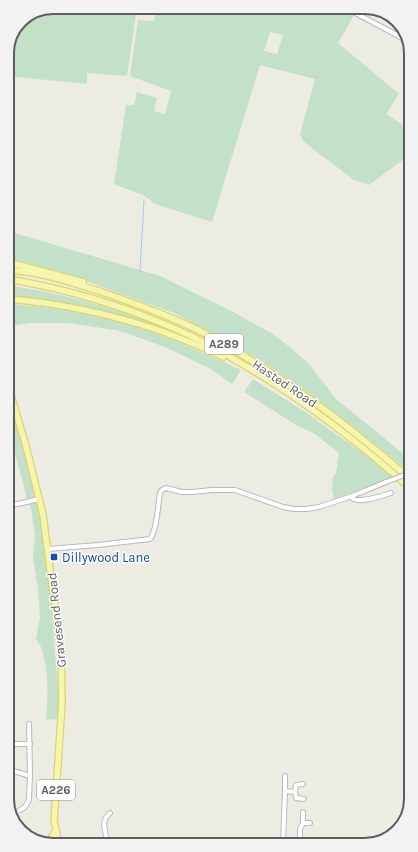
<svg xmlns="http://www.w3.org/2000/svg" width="418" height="852" viewBox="0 0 418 852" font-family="Karla,sans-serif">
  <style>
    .green { fill: #c2e1c8; fill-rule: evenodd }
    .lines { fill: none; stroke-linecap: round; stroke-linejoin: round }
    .stream { stroke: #abc8f4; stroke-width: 1 }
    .minor-casing { stroke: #b8b9be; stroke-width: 6 }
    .major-casing { stroke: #e0d368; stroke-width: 8 }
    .minor { stroke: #fff; stroke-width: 4 }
    .major { stroke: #f4f5af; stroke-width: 5.5 }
    .minor-bridge-casing { stroke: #b8b9be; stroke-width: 6; stroke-linecap: butt }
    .minor-bridge { stroke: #fff; stroke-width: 4 }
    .transit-dot { fill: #1a4fb4; stroke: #fff; stroke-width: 1.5 }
    .labels { text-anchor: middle; stroke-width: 3; stroke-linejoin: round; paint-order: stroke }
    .shield { fill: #fff; stroke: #8c8e91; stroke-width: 1 }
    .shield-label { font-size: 12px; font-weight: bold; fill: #5b5d62 }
    .street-label { font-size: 13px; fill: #5b5d62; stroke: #fff }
    .transit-label { font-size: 13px; fill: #164399; stroke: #fff; text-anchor: start }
    .rim { fill: none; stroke: #5b5d62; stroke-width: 2 }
  </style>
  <rect width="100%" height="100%" fill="#ecece3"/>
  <g class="green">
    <polygon points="53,7 137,7 127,76 87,73 87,84 7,76 7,50 21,20"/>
    <path d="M172,7H268L277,10L278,7H335L354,15L338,43L399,94L386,114L408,128V156L369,185L354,180L304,142L300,134L315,79L260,65L212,222L155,204L143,195L114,184L126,105H134L137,92L157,98L154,111L165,114L171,91L130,76L138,20L154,21L155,13L170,15ZM270,32L283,35L277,54L264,51Z"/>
    <polygon points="8,231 160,276 235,313 271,333 291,348 309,364 336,399 401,452 409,458 410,472 340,416 300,387 255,357 174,313 72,276 8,260"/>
    <path d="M8,285C57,293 106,305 153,323C162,327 171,332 181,336L122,317L8,297Z"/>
    <path d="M14,304C42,307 73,310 101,316C118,320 135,326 151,332C181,343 211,356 241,370L232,384L211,369L165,347L120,331L89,326L67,323H31L15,325L8,328V305Z"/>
    <polygon points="253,379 307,413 333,432 361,452 393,477 334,499 332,489 333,477 336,473 339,453 315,434 296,425 244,392"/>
    <path d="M9,399L37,497L50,591L59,702L57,719L46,720C48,697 49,672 42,650C41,646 38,642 36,639L40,617L38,589L33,557L35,535L31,508L29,505L26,503V495L9,430Z"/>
  </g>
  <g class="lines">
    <polyline class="stream" points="140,272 144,200"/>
    <g class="minor-casing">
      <g id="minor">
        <polyline points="344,7 408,41"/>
        <path d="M352,496L353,499C363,503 381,496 391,493"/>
        <polyline points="9,505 18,504 39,499"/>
        <path d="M48,549L98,545L150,539C157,531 158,504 160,493L162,490L166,488L182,492H192L212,490H235L283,507L294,509H306L319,507L352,496L386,482"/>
        <polyline points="10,744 30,744"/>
        <polyline points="10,770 27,775 30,775"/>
        <polyline points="285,791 295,792 296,798 304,799"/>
        <polyline points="295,792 296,785 303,784"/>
        <polyline points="10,816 25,807 29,800 30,775 29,724"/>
        <polyline points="303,823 310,823"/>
        <polyline points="283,842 285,791 285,776"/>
        <polyline points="300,842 300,829 303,823 303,812"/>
        <path d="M107,844C107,833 99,822 110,813"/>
      </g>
    </g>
    <g class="major-casing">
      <g id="major">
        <polyline points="8,262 83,282"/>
        <path d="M8,270C41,272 74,283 105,293C139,305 173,317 206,334C231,347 256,363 280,379C293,388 306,396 318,405C350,428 380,453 410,479"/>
        <path d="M8,279C67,289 124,306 178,330C199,339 218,350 237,361C300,397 356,440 410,488"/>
        <path d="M8,299C59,303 110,314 158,330C180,338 202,347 223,357"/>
        <path d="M9,389L26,446L43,515L61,654L62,703L54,821C56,829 58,836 58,845"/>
        <path d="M190,843C222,842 256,840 289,843"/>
        <polyline points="52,845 52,836 56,831"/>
      </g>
    </g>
    <use href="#minor" class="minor"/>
    <use href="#major" class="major"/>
    <g class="minor-bridge-casing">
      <polyline id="minor-bridge" points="386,482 410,473"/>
    </g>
    <use href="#minor-bridge" class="minor-bridge"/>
  </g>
  <rect class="transit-dot" x="50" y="553" width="8" height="8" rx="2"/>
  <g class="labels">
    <g class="shield">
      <rect x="205" y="334" width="38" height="20" rx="3"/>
      <rect x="37" y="780" width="38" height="20" rx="3"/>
    </g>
    <g class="shield-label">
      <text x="224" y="348">A289</text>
      <text x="56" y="794">A226</text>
    </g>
    <g class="street-label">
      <text transform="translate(285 383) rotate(34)" y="5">Hasted Road</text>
      <text transform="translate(56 620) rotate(-96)" y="5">Gravesend Road</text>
    </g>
    <g class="transit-label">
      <text x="62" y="562">Dillywood Lane</text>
    </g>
  </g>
  <path d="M0 0H418V852H0ZM53 14H365A39 39 0 0 1 404 53V799A39 39 0 0 1 365 838H53A39 39 0 0 1 14 799V53A39 39 0 0 1 53 14Z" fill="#f2f2f2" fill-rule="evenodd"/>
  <path class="rim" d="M53 14H365A39 39 0 0 1 404 53V799A39 39 0 0 1 365 838H53A39 39 0 0 1 14 799V53A39 39 0 0 1 53 14Z"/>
</svg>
